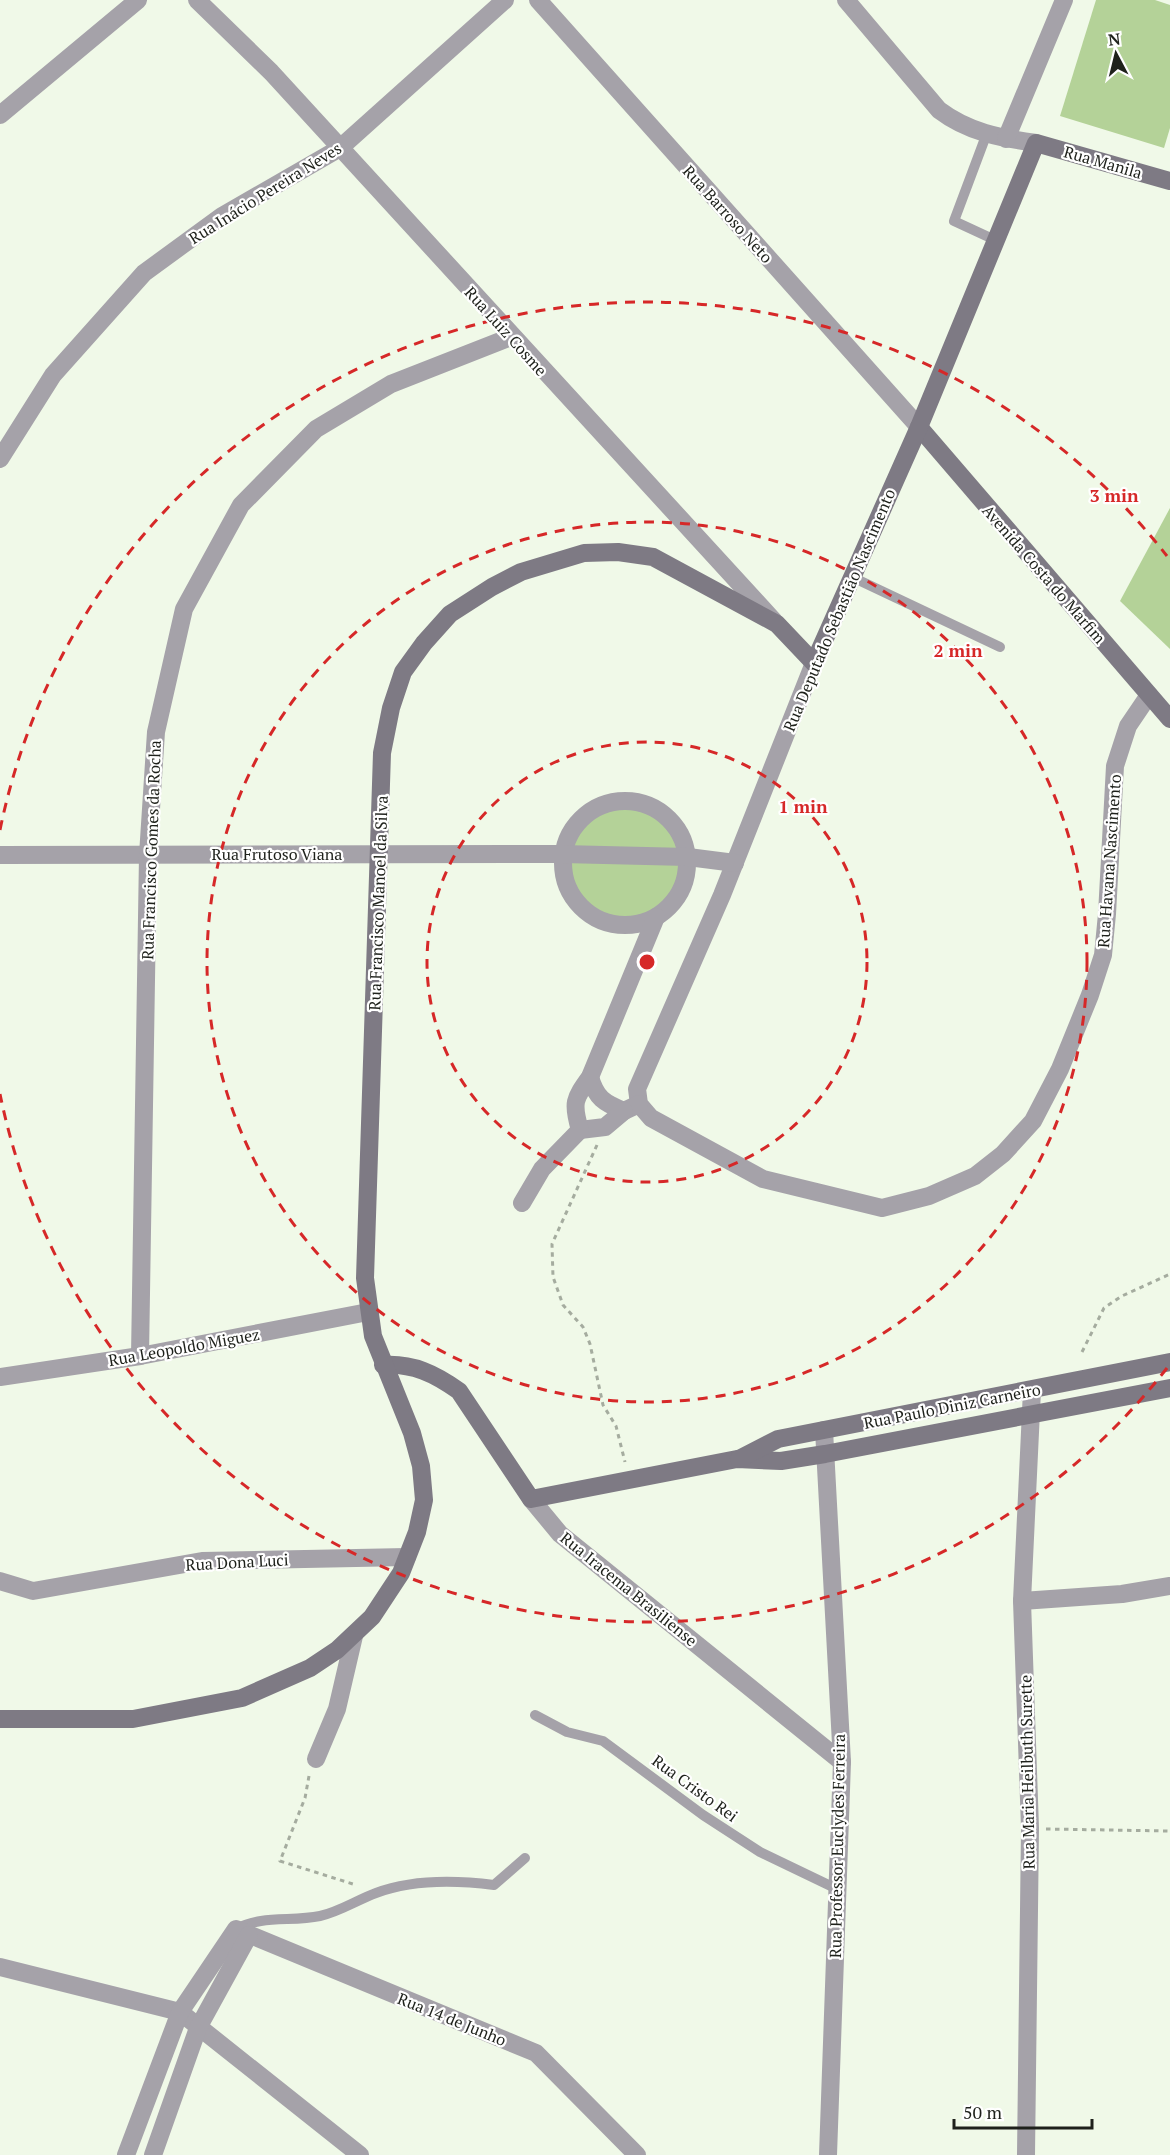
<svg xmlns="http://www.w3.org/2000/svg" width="1170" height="2155" viewBox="0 0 1170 2155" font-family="'PT Serif',serif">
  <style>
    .green { fill: #b4d298 }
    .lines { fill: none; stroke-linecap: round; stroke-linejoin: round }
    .path { stroke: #a5ac9f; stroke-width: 3; stroke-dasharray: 4.5 4.5; stroke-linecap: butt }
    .lane { stroke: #a5a2a9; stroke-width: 10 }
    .street { stroke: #a5a2a9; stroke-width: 18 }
    .secondary { stroke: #7e7a84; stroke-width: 18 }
    .ring { fill: none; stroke: #d62828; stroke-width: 3; stroke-dasharray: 10 8 }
    .labels { text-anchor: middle; stroke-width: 4.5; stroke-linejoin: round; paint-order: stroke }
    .street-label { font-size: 16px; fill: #1e211b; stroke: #fff }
    .centre { fill: #d62828; stroke: #fff; stroke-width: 3 }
    .ring-label { font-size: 18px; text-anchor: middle; font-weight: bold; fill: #d62828; stroke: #fff; stroke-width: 4.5; stroke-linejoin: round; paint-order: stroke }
  </style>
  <rect width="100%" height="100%" fill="#f0f9e8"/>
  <g class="green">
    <polygon points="1096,0 1155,0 1170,5 1170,128 1164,148 1060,116"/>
    <polygon points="1170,508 1170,649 1120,601"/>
    <circle cx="625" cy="863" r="62"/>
  </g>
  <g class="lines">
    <g class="path">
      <polyline points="597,1145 552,1244 553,1277 563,1305 583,1327 590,1344 603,1405 616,1426 625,1462"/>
      <polyline points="1082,1352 1104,1308 1122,1296 1170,1274"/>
      <polyline points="309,1776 305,1798 280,1861 356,1885"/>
      <polyline points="1046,1829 1170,1831"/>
    </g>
    <g class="lane">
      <polyline points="987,133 954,221 995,240"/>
      <polyline points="852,577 1000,647"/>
      <polyline points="535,1715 567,1732 603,1741 703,1815 760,1852 837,1889"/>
      <path d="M236,1929C262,1915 291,1922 320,1916C339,1912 357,1900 376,1893C413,1879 455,1880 494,1885L525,1858"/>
    </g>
    <g class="street">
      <polyline points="197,0 271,72 774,621"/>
      <polyline points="538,0 919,427"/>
      <path d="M846,0L939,110C968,132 1000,138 1036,143"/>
      <polyline points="0,115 138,0"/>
      <polyline points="1006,139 1064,0"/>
      <polyline points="0,459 53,375 144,273 222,216 340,148 505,0"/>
      <polyline points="814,663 722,895 637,1089 639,1104 651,1118 763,1179 882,1208 929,1196 975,1176 1003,1154 1033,1121 1060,1069 1090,995 1103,955 1107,914 1115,766 1128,726 1149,695"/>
      <circle cx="625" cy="863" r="62"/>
      <polyline points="0,855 562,854 688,857 735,863"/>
      <path d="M590,1077C596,1098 604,1103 624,1111L639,1104"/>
      <polyline points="580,1130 605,1127 624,1111"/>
      <path d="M522,1203L542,1169L580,1130C572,1103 574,1099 590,1077L656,917"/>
      <polyline points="140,1356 148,855 156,732 184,609 241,505 316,429 391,384 511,337"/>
      <polyline points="0,1377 140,1356 368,1312"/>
      <polyline points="824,1430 842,1762 828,2155"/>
      <polyline points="531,1499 560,1534 842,1762"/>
      <polyline points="0,1581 33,1591 202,1561 407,1557"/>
      <polyline points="1022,1601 1122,1594 1170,1586"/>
      <polyline points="316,1759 337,1709 354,1636"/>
      <polyline points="0,1967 180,2012 360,2155"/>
      <polyline points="126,2155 180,2012 236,1929 536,2053 637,2155"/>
      <polyline points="153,2155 198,2028 249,1935"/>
      <polyline points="1026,2155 1030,1828 1022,1601 1032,1390"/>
    </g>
    <g class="secondary">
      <polyline points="919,427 1170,719"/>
      <path d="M383,1365C413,1363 435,1374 459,1391L531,1499L737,1459L781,1461L825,1454L1170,1388"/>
      <polyline points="739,1459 778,1439 1170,1362"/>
      <polyline points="0,1719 133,1719 242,1698 310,1668 337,1650 372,1617 401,1573 417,1532 424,1500 421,1466 412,1433 373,1336 365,1278 382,753 391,708 403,672 424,643 450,614 492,587 521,572 584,553 618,552 653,557 777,624 814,663 919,427 1036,143 1170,181"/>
    </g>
  </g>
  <g class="ring">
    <circle cx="647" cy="962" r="220"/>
    <circle cx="647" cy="962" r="440"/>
    <path d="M1167 1368A660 660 0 0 1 0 1094M0 830A660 660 0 0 1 1167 556"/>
  </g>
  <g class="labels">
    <g class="street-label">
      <text transform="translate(1103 162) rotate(16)" y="6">Rua Manila</text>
      <text transform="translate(265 193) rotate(-32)" y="6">Rua Inácio Pereira Neves</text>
      <text transform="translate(728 214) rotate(48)" y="6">Rua Barroso Neto</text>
      <text transform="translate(506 331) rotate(48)" y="6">Rua Luiz Cosme</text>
      <text transform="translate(1044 574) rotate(49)" y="6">Avenida Costa do Marfim</text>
      <text transform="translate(839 610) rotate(-67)" y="6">Rua Deputado Sebastião Nascimento</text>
      <text transform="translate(151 850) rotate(-88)" y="6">Rua Francisco Gomes da Rocha</text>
      <text x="277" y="860">Rua Frutoso Viana</text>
      <text transform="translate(1109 861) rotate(-86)" y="6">Rua Havana Nascimento</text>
      <text transform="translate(378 903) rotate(-88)" y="6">Rua Francisco Manoel da Silva</text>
      <text transform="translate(184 1347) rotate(-10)" y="6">Rua Leopoldo Miguez</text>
      <text transform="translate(952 1406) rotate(-11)" y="6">Rua Paulo Diniz Carneiro</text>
      <text transform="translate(237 1562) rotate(-3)" y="6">Rua Dona Luci</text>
      <text transform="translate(629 1589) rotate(39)" y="6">Rua Iracema Brasiliense</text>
      <text transform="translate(1027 1772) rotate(-91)" y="6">Rua Maria Heilbuth Surette</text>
      <text transform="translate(695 1788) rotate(36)" y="6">Rua Cristo Rei</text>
      <text transform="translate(837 1846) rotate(-89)" y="6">Rua Professor Euclydes Ferreira</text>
      <text transform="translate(452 2019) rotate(22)" y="6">Rua 14 de Junho</text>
    </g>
  </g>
  <circle cx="647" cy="962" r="9" class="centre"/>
  <g class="ring-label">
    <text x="1114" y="502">3 min</text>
    <text x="958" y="657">2 min</text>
    <text x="803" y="813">1 min</text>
  </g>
  <g transform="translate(1116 54) rotate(353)" stroke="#ffffff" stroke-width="4.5" paint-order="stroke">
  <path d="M0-4.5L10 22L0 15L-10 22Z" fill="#1e211b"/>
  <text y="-9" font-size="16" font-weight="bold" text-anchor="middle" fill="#1e211b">N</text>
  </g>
  <path d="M954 2119v9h138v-9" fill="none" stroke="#1e211b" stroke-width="3"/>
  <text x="963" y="2119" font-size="18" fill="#1e211b" stroke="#ffffff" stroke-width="4.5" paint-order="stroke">50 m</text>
</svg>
